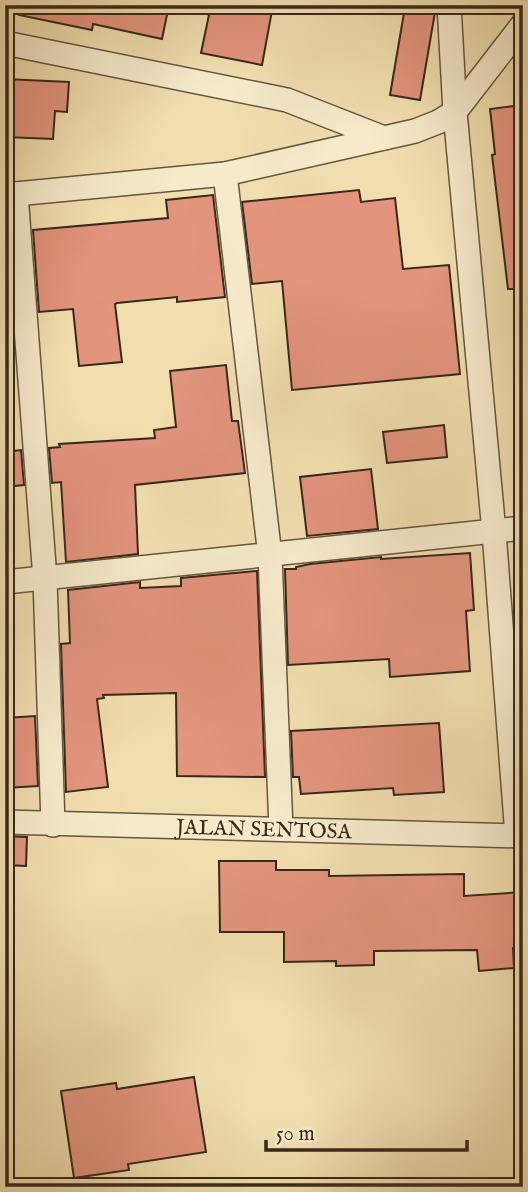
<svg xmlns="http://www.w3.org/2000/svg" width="528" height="1192" viewBox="0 0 528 1192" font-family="'IM FELL English',serif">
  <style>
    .building { fill: #e3947d; stroke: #37291b; stroke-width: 2 }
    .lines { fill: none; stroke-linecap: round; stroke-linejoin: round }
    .minor-casing { stroke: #665640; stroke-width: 26 }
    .minor { stroke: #f6eacb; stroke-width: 23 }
    .labels { text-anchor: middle; stroke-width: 5; stroke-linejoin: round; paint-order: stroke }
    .street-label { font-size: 21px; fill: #37291b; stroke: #f6eacb }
  </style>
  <rect width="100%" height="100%" fill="#f1deaf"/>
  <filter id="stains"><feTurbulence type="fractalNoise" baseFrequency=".00286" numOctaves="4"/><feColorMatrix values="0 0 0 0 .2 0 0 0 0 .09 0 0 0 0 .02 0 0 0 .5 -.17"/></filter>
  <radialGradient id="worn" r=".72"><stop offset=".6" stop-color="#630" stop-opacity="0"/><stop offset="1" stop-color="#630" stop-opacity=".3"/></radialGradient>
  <g class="building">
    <polygon points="20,5 169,5 162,39 93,24 92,30 19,15"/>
    <polygon points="211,5 273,5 262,65 201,53"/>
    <polygon points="405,7 435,12 420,100 390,95"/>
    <polygon points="5,79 69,82 67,112 55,111 53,139 5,137"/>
    <polygon points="523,105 523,289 508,289 492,155 495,154 490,109"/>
    <polygon points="359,190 361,202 395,198 403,269 449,265 460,374 292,390 282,281 252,284 242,202"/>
    <polygon points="213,195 225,297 177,302 177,297 117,303 115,304 122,362 79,366 73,309 39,312 33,230 168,218 166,200"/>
    <polygon points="226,365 232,421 238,421 245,473 135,485 138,554 66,562 61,482 52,483 49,448 60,447 59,444 155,438 154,430 176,427 170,371"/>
    <polygon points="444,425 447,457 387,463 383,432"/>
    <polygon points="21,450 24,485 5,487 5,452"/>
    <polygon points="371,469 378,529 307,536 300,477"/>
    <polygon points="470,553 474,610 466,611 470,671 390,677 389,659 288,665 285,569 296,569 296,567 310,564 381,557 381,559"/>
    <polygon points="257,571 265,777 177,776 176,693 103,695 104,698 97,699 108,787 66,792 61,644 70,643 68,590 140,582 140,588 181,586 181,578"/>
    <polygon points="35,716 38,786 5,788 5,718"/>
    <polygon points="439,723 444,792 394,795 393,788 301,794 299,777 293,777 291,731"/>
    <polygon points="5,836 27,837 26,866 5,865"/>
    <polygon points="219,861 276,861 276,870 329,870 329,876 464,874 464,896 523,892 523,948 513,948 514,968 479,971 477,950 374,951 374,965 336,966 336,961 284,962 284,932 220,932"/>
    <polygon points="194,1077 206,1152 128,1164 129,1170 74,1178 61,1091 116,1083 117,1089"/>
  </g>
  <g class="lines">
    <g class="minor-casing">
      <g id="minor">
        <polyline points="449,5 455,112 494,532 517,836"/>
        <polyline points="5,43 287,100 384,138"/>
        <polyline points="225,174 270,556 281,829"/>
        <polyline points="16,194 45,579 53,825"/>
        <polyline points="5,195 225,174 415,131 438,122 455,112 523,24"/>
        <polyline points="5,582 523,528"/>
        <path id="s1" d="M5,822L523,836"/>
      </g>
    </g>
    <use href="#minor" class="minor"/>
  </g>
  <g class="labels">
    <g class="street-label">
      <text dy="7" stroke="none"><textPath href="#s1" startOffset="259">JALAN SENTOSA</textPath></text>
    </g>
  </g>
  <rect width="528" height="1192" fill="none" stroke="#f1deaf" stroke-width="28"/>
  <rect x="7" y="7" width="514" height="1178" fill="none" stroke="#37291b" stroke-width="3.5"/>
  <rect x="14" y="14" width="500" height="1164" fill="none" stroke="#37291b" stroke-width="2"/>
  <path d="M266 1140v10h201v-10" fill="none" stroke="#37291b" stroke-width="3.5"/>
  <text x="276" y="1140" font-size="21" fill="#37291b" stroke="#f6eacb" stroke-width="5" paint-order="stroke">50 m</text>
  <rect width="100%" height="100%" filter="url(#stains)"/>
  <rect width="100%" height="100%" fill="url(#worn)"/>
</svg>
